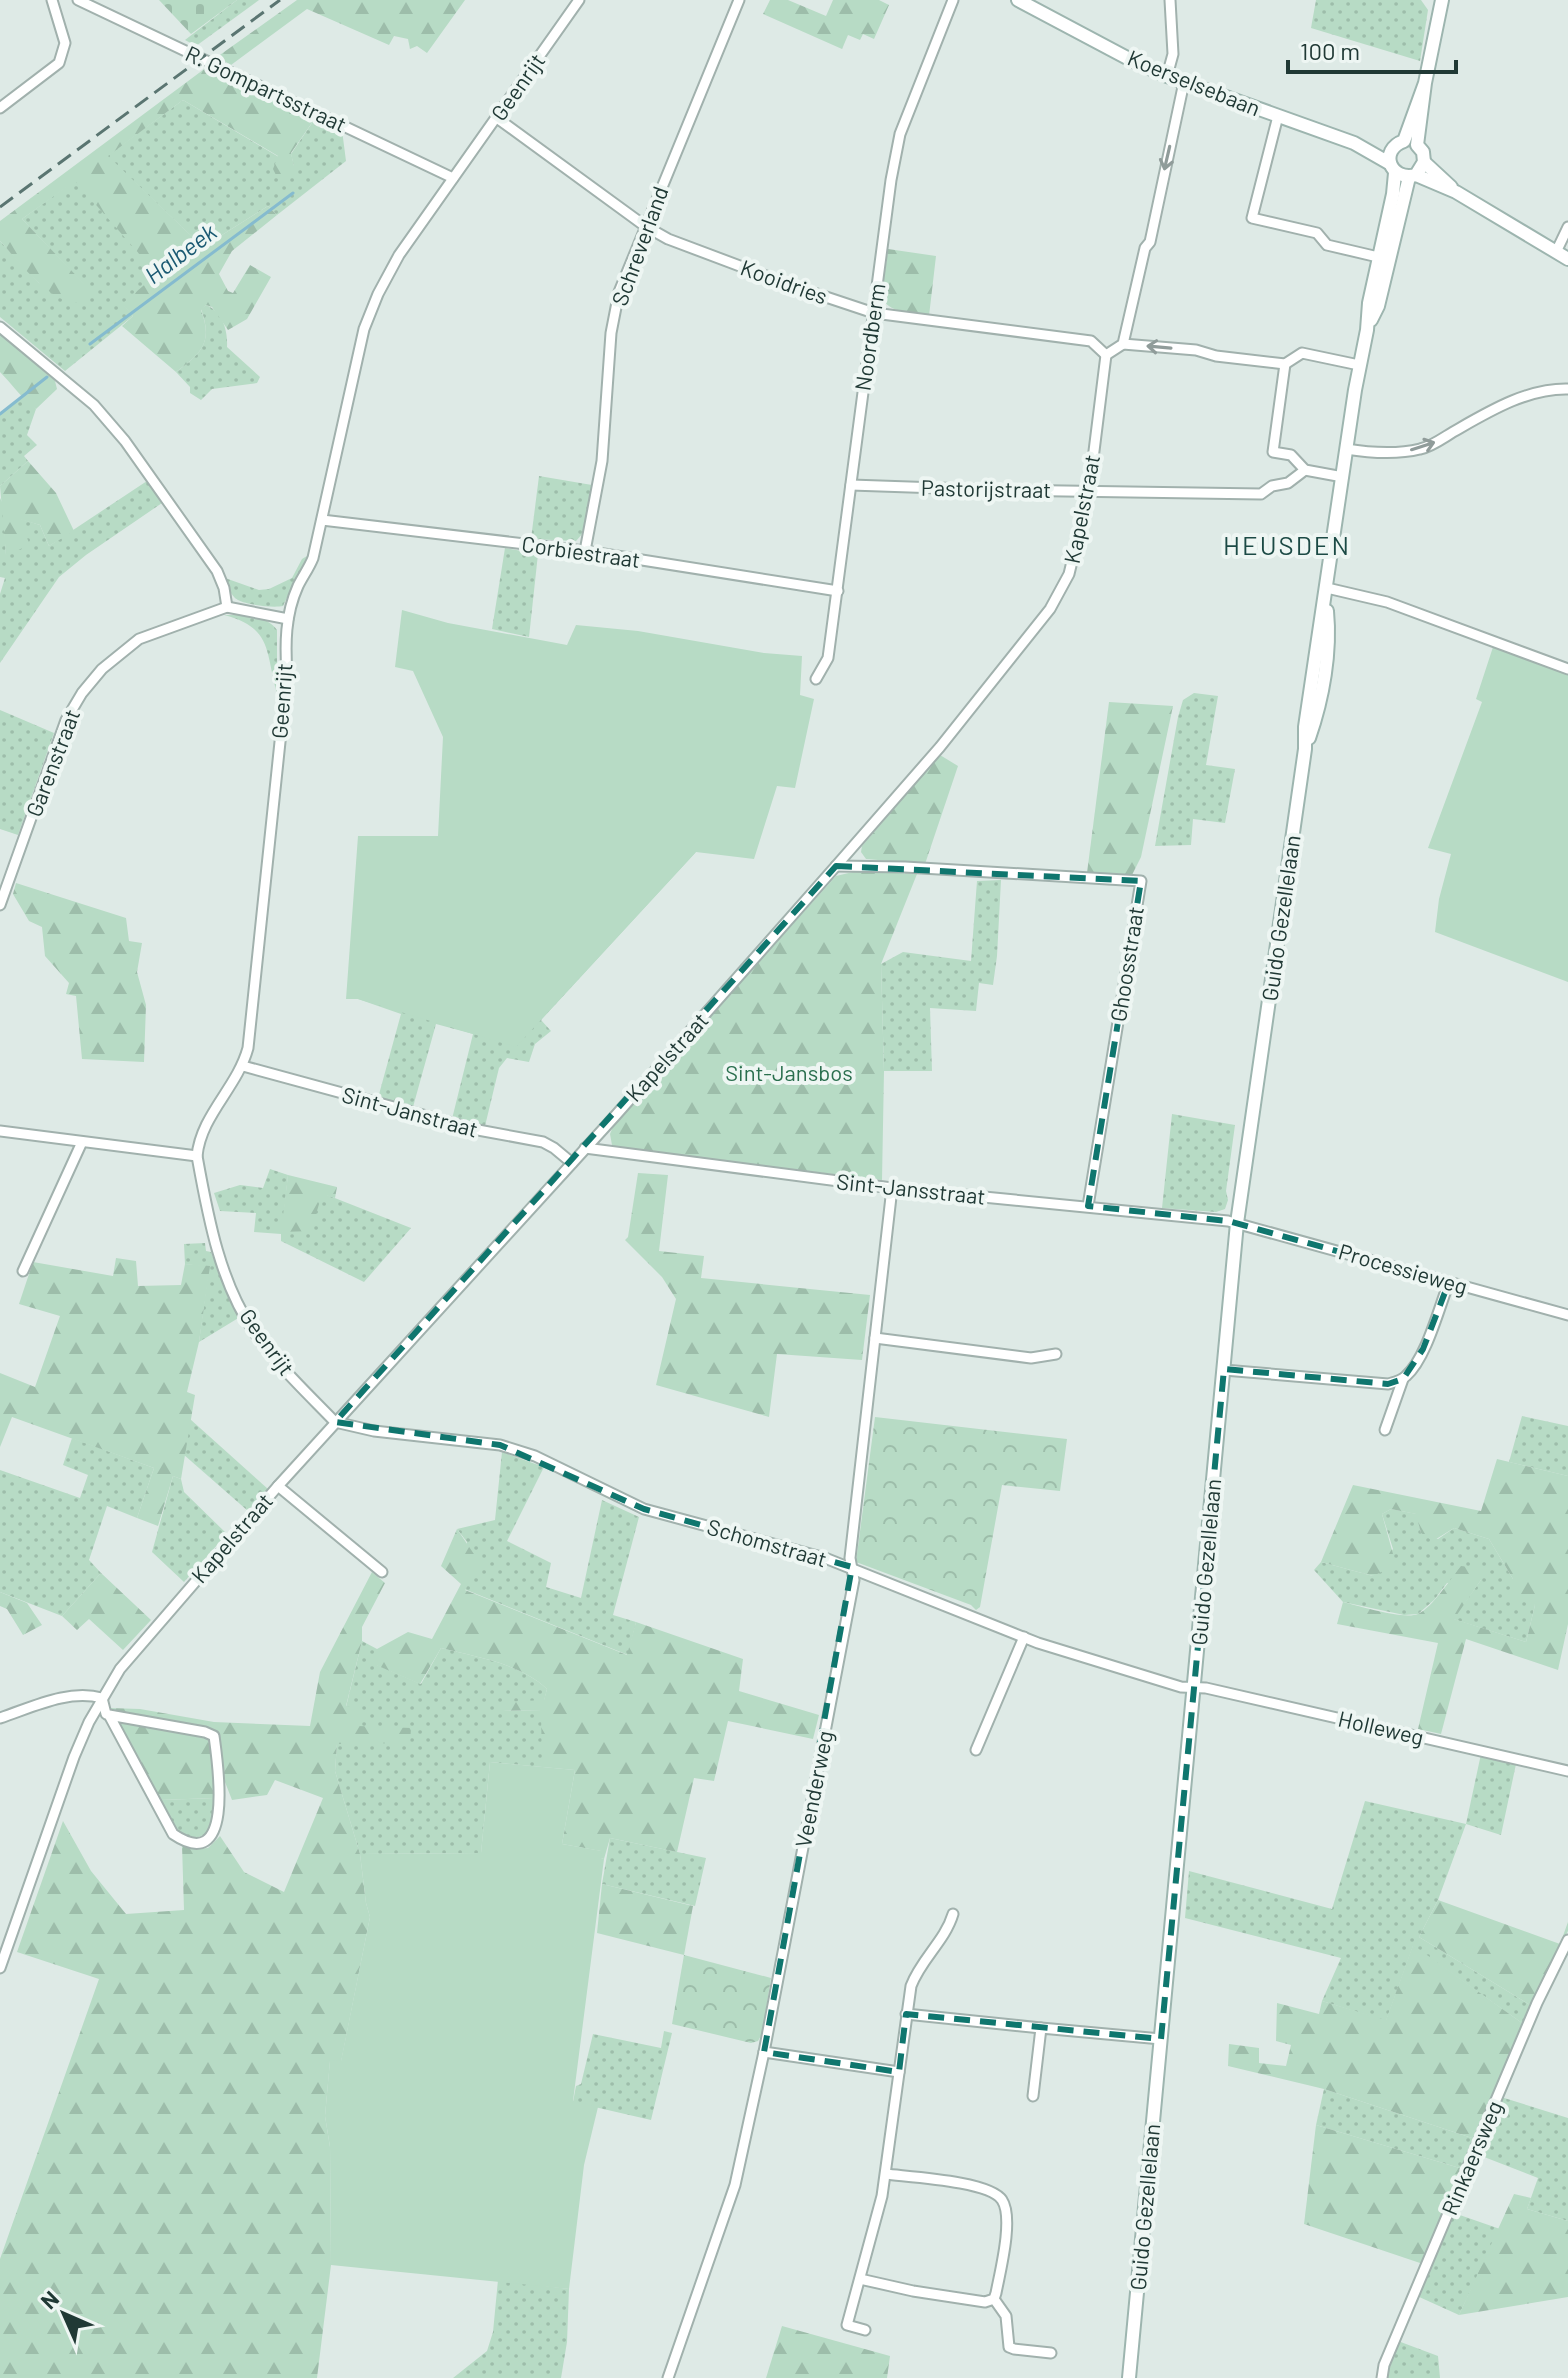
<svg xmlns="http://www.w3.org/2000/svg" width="1568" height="2378" viewBox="0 0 1568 2378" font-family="Barlow,sans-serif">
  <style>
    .grass { fill: url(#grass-dots) }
    .forest { fill: url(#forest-firs) }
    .cemetery { fill: url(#cemetery-stones) }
    .park { fill: url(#park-crowns) }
    .garden { fill: #b7dbc5 }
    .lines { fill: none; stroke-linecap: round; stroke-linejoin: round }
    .stream { stroke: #85bbcf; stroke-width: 3 }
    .street-casing { stroke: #a1b1ad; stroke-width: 13 }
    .secondary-casing { stroke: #9db5af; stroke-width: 16 }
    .street { stroke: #fff; stroke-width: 9 }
    .secondary { stroke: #fff; stroke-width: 12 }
    .rail { stroke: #5a7571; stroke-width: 3; stroke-dasharray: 16 8; stroke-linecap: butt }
    .oneway { stroke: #909c9a }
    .marked { fill: none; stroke: #0f766e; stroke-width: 6; stroke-dasharray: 16 10; stroke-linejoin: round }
    .labels { text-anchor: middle; stroke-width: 8; stroke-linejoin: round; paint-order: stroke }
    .street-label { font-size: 22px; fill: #203935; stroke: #eef6f3 }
    .park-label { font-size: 22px; fill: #2a6f4e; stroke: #eef6f3 }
    .water-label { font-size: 24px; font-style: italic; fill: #1b5a73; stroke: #eef6f3 }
    .quarter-label { font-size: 26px; letter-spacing: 2px; fill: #1c4a45; stroke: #eef6f3 }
  </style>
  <defs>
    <pattern id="grass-dots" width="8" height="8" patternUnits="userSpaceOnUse" patternTransform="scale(2)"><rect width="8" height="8" fill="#b7dbc5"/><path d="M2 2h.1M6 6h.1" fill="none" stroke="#9dbdaa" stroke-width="1.8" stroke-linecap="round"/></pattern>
    <pattern id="forest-firs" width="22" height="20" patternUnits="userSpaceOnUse" patternTransform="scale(2)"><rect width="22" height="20" fill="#b7dbc5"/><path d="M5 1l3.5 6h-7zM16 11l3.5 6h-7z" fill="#9dbdaa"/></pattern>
    <pattern id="cemetery-stones" width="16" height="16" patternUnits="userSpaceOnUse" patternTransform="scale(2)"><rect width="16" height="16" fill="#b7dbc5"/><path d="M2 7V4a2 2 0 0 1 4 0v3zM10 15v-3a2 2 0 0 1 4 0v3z" fill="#9dbdaa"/></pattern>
    <pattern id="park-crowns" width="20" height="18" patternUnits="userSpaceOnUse" patternTransform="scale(2)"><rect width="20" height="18" fill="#b7dbc5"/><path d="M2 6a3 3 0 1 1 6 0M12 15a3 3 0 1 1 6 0" fill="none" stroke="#9dbdaa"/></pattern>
  </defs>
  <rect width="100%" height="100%" fill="#deeae6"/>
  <g class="grass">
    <polygon points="237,0 259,0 196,46 185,40"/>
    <polygon points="1316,0 1421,0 1428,10 1420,61 1311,28"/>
    <polygon points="183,100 294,166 291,154 316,117 342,130 346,161 277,215 268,206 203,247 107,156"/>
    <polygon points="75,180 158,274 123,304 133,316 65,371 0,317 0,241 39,283 90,291 22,219"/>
    <path d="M206,305C223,312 228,331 227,347L260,377L257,383L212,389L201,400L190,393V387L176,372C202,353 213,342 201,309Z"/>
    <polygon points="24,395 36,409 27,435 37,445 24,456 28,461 0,486 0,414"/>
    <polygon points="539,476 592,485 583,533 576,541 531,539"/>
    <polygon points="147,481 162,503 86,555 59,577 0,663 0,594 5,578 0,577 0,498 3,504 6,555 18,518 40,525 49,546"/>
    <polygon points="505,548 538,554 529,637 492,629"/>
    <path d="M307,556L283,606C273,608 247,605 238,600C230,596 228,585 225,578L259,590L269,589L292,578L302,559Z"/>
    <path d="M224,615C241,615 266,614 277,630V693C265,651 273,628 224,615Z"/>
    <polygon points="1194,693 1218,696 1206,765 1235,769 1225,823 1193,819 1191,845 1155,846 1178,717 1183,700"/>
    <polygon points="0,710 54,733 18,835 0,829"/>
    <polygon points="696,852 541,1020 551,1031 535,1044 529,1062 507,1058 499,1068 485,1126 452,1119 473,1034 436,1024 413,1107 378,1098 401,1014 358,999 346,999"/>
    <polygon points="1001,880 997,956 993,985 979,983 976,1011 930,1008 932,1071 884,1071 881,964 903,952 971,961 977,881"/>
    <polygon points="1172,1114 1235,1125 1226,1191 1228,1200 1225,1209 1216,1212 1162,1208"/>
    <polygon points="270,1169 288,1175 282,1232 322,1193 411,1228 364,1282 281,1241 281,1234 254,1232 256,1213 220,1211 214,1193 240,1185 263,1188"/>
    <polygon points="205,1243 206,1251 211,1252 228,1297 240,1317 199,1342 209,1267 185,1264 184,1244"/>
    <polygon points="1522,1416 1568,1426 1568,1476 1509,1462"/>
    <polygon points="190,1419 268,1489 248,1511 183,1454"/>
    <polygon points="72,1438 154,1468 137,1518 107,1506 89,1560 101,1573 62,1616 0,1592 0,1470 80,1498 88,1475 63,1465"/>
    <polygon points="502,1452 544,1467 507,1541 551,1563 546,1587 581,1598 602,1500 639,1517 613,1615 636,1622 628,1655 464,1589 467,1542 457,1529 495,1520"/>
    <polygon points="173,1476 181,1479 184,1492 227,1534 184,1582 152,1552"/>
    <polygon points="1391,1509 1417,1514 1421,1533 1438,1539 1454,1528 1489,1539 1513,1579 1535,1605 1526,1642 1453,1619 1481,1580 1447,1583 1434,1600 1418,1614 1404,1615 1343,1602 1314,1570 1321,1562 1373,1576 1393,1549 1382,1514"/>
    <path d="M362,1641L377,1649V1665L421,1684L441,1648C476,1657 520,1663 547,1689L544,1701L501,1711L542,1710V1767L490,1762L481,1853L360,1854L335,1771L337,1743H410L357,1726L346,1707Z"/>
    <polygon points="1481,1754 1516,1764 1501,1835 1466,1824 1438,1900 1419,1937 1530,2005 1522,2023 1413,1946 1386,2021 1322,2001 1341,1958 1185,1918 1189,1871 1332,1909 1365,1801 1466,1824"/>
    <path d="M215,1798L214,1828C183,1853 172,1826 160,1800Z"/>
    <polygon points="610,1838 706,1858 695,1906 602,1884"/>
    <polygon points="664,2031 672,2033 651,2120 573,2102 576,2086 581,2084 593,2034 661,2048"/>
    <polygon points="1324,2089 1475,2139 1463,2169 1316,2125"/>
    <polygon points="1501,2097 1568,2118 1568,2221 1527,2209 1538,2178 1479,2155"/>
    <polygon points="1454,2213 1500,2229 1459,2315 1417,2296"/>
    <polygon points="498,2280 569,2289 567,2342 561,2378 453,2378 487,2351 493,2332"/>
    <polygon points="1398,2341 1438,2356 1440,2378 1386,2378"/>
  </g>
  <g class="forest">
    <polygon points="297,0 465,0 427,53 417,46 410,49 408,39 394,36 389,45 307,9 231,65 217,57"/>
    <polygon points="770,0 788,0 826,16 833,0 879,0 889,5 874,39 863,34 860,40 848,35 842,49 763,14"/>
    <path d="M207,67L316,117L291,153L294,166L290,175H276L273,169L278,156L183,100L108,156L203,247L268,206L277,215L232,251L219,274L228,291L233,293L250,265L271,277L247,319L228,330L212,307L206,305L201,310C213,342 202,353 176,372L122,326L133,316L122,304L157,274L75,181L22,219L91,291L84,302C52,308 20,262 0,241V221Z"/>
    <path d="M888,249L936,256L929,316C869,308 882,303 888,249Z"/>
    <path d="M0,333L55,381L57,389L36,409C24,401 11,383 0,372Z"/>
    <polygon points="28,461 56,493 74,531 49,546 40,525 19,519 30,545 6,555 0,486"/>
    <polygon points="1109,702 1173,706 1141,857 1132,875 1087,873"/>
    <polygon points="940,755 958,766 925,864 866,859 861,852 862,846"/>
    <polygon points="857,871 917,874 881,964 884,1071 882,1180 618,1148 612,1145 610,1134 615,1122 836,876"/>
    <polygon points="16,883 126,918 129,941 142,943 137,972 146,1005 144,1062 82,1059 76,996 66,994 69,983 45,956 42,927 29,921 13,894"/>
    <polygon points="638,1173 668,1175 659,1251 704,1256 701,1278 870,1295 862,1360 777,1354 769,1417 656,1385 676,1299 662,1277 625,1240 628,1237"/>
    <polygon points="288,1175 337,1187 335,1198 322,1194 311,1231 281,1232"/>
    <polygon points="116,1258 136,1261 138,1286 181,1285 185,1264 210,1266 199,1342 187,1392 195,1395 181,1479 173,1476 158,1526 137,1518 154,1468 12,1417 0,1447 0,1373 35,1387 60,1316 19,1304 33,1262 113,1276"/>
    <path d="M1497,1459L1568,1476V1624L1558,1670L1466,1639L1441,1734L1418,1729L1438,1643L1337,1624L1343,1602C1359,1606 1404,1620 1418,1614C1432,1608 1451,1578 1461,1566L1478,1568L1481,1580L1454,1619L1526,1642L1535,1605L1508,1597L1513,1579L1489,1539L1454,1528L1433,1541L1421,1533L1416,1514L1391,1509L1382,1514L1396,1565L1373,1576L1321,1562L1353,1485L1481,1511Z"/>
    <path d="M457,1529L480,1563L465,1590L627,1655L636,1622L743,1659L739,1691L819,1715L813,1739L728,1721L714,1781L694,1778L677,1852L610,1838L604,1859L601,1858V1851L562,1844L575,1770L542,1767L541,1710L501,1711L500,1702L544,1700L547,1689C520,1663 476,1657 441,1648L420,1684L376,1665L377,1649L408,1632L432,1639L461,1584L441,1566Z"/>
    <polygon points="372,1572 385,1583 362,1627 362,1641 346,1706 359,1707 358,1726 411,1728 410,1743 337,1744 335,1771 360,1854 366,1903 370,1917 341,2062 330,2061 325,2116 330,2147 331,2265 317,2378 0,2378 0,2259 99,1979 17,1952 63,1821 91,1871 126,1914 184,1910 182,1845 194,1849 208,1848 220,1836 244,1872 284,1892 323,1798 275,1780 267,1795 232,1800 225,1782 216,1780 215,1798 160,1800 109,1708 140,1709 214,1722 310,1726 320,1672"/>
    <polygon points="101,1573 151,1620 123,1650 89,1619 77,1630 62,1616"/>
    <polygon points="0,1592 27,1603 42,1625 23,1635 7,1609 0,1606"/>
    <polygon points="602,1884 693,1906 684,1955 597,1933"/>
    <polygon points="1438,1900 1560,1944 1568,1922 1568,1931 1530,2005 1419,1937"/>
    <polygon points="1413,1945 1522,2023 1475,2139 1324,2089 1228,2066 1229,2044 1259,2048 1259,2063 1286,2066 1291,2045 1276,2041 1277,2003 1319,2014 1322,2001 1386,2020"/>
    <polygon points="1316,2125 1463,2169 1423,2264 1304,2224"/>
    <polygon points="1514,2194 1531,2198 1527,2209 1568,2221 1568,2297 1459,2315"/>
    <polygon points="782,2326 890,2356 887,2378 766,2378"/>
  </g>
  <polygon class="cemetery" points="159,0 237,0 191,34"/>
  <g class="park">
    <polygon points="875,1417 1067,1439 1060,1491 1002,1485 980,1607 976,1610 971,1605 856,1562"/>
    <polygon points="684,1955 771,1978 762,2034 758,2041 751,2043 672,2024"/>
  </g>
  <g class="garden">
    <polygon points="402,610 448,623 567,645 576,625 638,631 764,653 802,656 800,695 814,699 795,788 777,786 754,859 696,852 516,1047 358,999 346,999 358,836 438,836 443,737 413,671 395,667"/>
    <polygon points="1493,647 1568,674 1568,982 1435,932 1439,899 1451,854 1428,848 1482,702 1476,699"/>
    <polygon points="490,1762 575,1770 562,1844 602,1851 601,1858 604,1859 573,2101 598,2107 584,2165 569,2289 331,2265 330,2147 325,2116 330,2060 341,2061 370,1917 366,1903 360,1854 481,1853"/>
  </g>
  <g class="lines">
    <g class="stream">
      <polyline points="90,344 293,193"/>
      <polyline points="0,414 47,377"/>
    </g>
    <g class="street-casing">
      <g id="street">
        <polyline points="78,0 453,178"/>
        <polyline points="1167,76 1173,54 1170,0"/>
        <polyline points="0,108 59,63 65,43 52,0"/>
        <polyline points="1278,116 1252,218 1317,233 1327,245 1378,257"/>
        <polyline points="497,118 645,226 668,239 793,286 874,313 1091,341 1106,355"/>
        <polyline points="1556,252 1568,227"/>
        <polyline points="0,327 94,405 125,441 217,571 224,588 227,607"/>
        <polyline points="1123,344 1196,350 1216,356 1285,364 1302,353 1359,365"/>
        <polyline points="1106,355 1123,344 1145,248 1150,242 1184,82"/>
        <polyline points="1285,364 1273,452 1291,455 1305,470 1343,477"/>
        <path d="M1346,449C1371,453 1396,455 1420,449C1431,447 1443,438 1453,432C1488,412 1527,388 1568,389"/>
        <polyline points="851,485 997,490 1261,494 1272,486 1288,483 1305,470"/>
        <polyline points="322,520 585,551 838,591"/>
        <polyline points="585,551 602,461 611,333 619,292 739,0"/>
        <polyline points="1327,588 1387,602 1568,669"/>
        <polyline points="816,679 828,658 891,180 900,134 953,0"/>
        <polyline points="836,866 905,867 1141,881 1088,1206"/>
        <polyline points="0,905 66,720 82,693 102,669 139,639 227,607 288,619"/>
        <polyline points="243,1066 478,1130 543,1142 554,1148 572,1163"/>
        <polyline points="0,1131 197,1156"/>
        <polyline points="585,1148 892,1188 1228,1221 1568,1315"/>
        <polyline points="23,1271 82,1142"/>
        <polyline points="875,1338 1031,1358 1056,1354"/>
        <path d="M1224,1370L1388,1384C1395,1382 1401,1381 1406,1376C1426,1359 1439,1308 1449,1282"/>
        <path d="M335,1422C309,1395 279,1367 257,1336C220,1285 208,1217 197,1156C201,1115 237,1088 248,1048L287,675C285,644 285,615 298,586C303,576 309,568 313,558L364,329L378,294L399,255L579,0"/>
        <polyline points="335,1422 374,1431 500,1445 535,1456 644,1509 825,1558 1038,1643 1181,1687 1206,1688 1568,1771"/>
        <polyline points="1385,1430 1403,1379"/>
        <polyline points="278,1486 382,1572"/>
        <path d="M0,1718C33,1707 68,1689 102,1698L106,1714L109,1715L205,1732L214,1736C218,1765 235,1876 173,1834L109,1715"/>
        <polyline points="976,1750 1024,1637"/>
        <polyline points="0,1968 74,1757 89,1722 120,1669 278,1486 616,1115 836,866 940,747 1050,609 1069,574 1089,491 1106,355"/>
        <polyline points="906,2014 1041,2028"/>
        <polyline points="764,2052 899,2072"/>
        <polyline points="1033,2096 1041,2028 1161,2039"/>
        <path d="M860,2279L913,2291L985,2302L994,2299L996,2293C1000,2272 1014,2218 1002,2200C990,2181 910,2177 886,2174"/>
        <polyline points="994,2299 1006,2316 1009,2347 1014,2349 1051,2353"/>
        <path d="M865,2330L847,2325L882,2196L911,1986C921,1959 945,1941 953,1914"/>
        <polyline points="668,2378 735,2185 764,2052 854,1580 850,1558 892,1188"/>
        <polyline points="1382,2378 1384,2365 1537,2003 1568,1940"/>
      </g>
    </g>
    <g class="secondary-casing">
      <g id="secondary">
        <polyline points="1018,0 1131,60 1167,76 1354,143 1389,163"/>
        <path d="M1425,83L1417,145L1423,152L1424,162L1416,175C1390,182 1378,150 1404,141L1425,83L1442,0"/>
        <polyline points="1424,162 1451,187"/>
        <polyline points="1416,175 1456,192 1568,259"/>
        <polyline points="1371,320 1378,306 1409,177"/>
        <path d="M1309,738C1323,698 1331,652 1327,611"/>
        <polyline points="1129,2378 1237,1223 1305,749 1305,727 1355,390 1367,330 1369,303 1393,194 1395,173"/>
      </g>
    </g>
    <use href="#street" class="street"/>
    <use href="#secondary" class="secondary"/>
    <polyline class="rail" points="0,207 280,0"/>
  </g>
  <defs><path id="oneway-shaft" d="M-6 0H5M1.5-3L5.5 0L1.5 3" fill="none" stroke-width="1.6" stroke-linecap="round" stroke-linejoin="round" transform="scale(2)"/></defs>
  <g class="oneway">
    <use href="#oneway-shaft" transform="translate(1167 158) rotate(103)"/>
    <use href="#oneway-shaft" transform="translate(1159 347) rotate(-175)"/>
    <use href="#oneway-shaft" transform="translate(1423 446) rotate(-18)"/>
  </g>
  <path class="marked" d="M836,866L1141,881L1088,1206L1228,1221L1449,1282L1423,1349L1403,1379L1388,1384L1224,1369L1161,2039L906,2014L899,2072L764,2052L852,1567L644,1509L500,1445L335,1422Z"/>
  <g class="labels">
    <g class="street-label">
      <text transform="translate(1194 83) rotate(22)" y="8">Koerselsebaan</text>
      <text transform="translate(518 87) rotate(-55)" y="8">Geenrijt</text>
      <text transform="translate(266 89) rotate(25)" y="8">R. Gompartsstraat</text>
      <text transform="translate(640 246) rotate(-70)" y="8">Schreverland</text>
      <text transform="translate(784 282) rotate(20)" y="8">Kooidries</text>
      <text transform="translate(870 337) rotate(-82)" y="8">Noordberm</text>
      <text transform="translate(986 489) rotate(1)" y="8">Pastorijstraat</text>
      <text transform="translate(1082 509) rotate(-79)" y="8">Kapelstraat</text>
      <text transform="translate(581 552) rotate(8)" y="8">Corbiestraat</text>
      <text transform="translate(282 701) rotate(-86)" y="8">Geenrijt</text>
      <text transform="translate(53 763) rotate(-69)" y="8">Garenstraat</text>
      <text transform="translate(1281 918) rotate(-82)" y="8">Guido Gezellelaan</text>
      <text transform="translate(1127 964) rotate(-81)" y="8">Ghoosstraat</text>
      <text transform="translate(667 1057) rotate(-48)" y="8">Kapelstraat</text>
      <text transform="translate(410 1112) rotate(15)" y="8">Sint-Janstraat</text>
      <text transform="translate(911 1189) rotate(6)" y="8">Sint-Jansstraat</text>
      <text transform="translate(1403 1269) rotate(16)" y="8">Processieweg</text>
      <text transform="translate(267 1342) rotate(54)" y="8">Geenrijt</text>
      <text transform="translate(232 1538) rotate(-49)" y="8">Kapelstraat</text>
      <text transform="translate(767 1543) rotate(16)" y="8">Schomstraat</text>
      <text transform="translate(1206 1562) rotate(-85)" y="8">Guido Gezellelaan</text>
      <text transform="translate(1381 1728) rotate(13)" y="8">Holleweg</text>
      <text transform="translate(814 1789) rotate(-79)" y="8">Veenderweg</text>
      <text transform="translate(1472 2158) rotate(-67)" y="8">Rinkaersweg</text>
      <text transform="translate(1145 2207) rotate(-85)" y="8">Guido Gezellelaan</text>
    </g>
    <g class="park-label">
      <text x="789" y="1081">Sint-Jansbos</text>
    </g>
    <g class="water-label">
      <text transform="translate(181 254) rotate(-37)" y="8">Halbeek</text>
    </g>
    <g class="quarter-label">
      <text x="1287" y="555">HEUSDEN</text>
    </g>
  </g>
  <g transform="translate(64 2314) rotate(315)" stroke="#eef6f3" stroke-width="6" paint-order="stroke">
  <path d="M0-6L14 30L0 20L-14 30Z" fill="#203935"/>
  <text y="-12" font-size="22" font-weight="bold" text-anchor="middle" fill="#203935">N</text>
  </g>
  <path d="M1288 60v12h168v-12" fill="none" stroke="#203935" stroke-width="4"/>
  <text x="1300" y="60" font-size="24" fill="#203935" stroke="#eef6f3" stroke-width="6" paint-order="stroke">100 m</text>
</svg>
